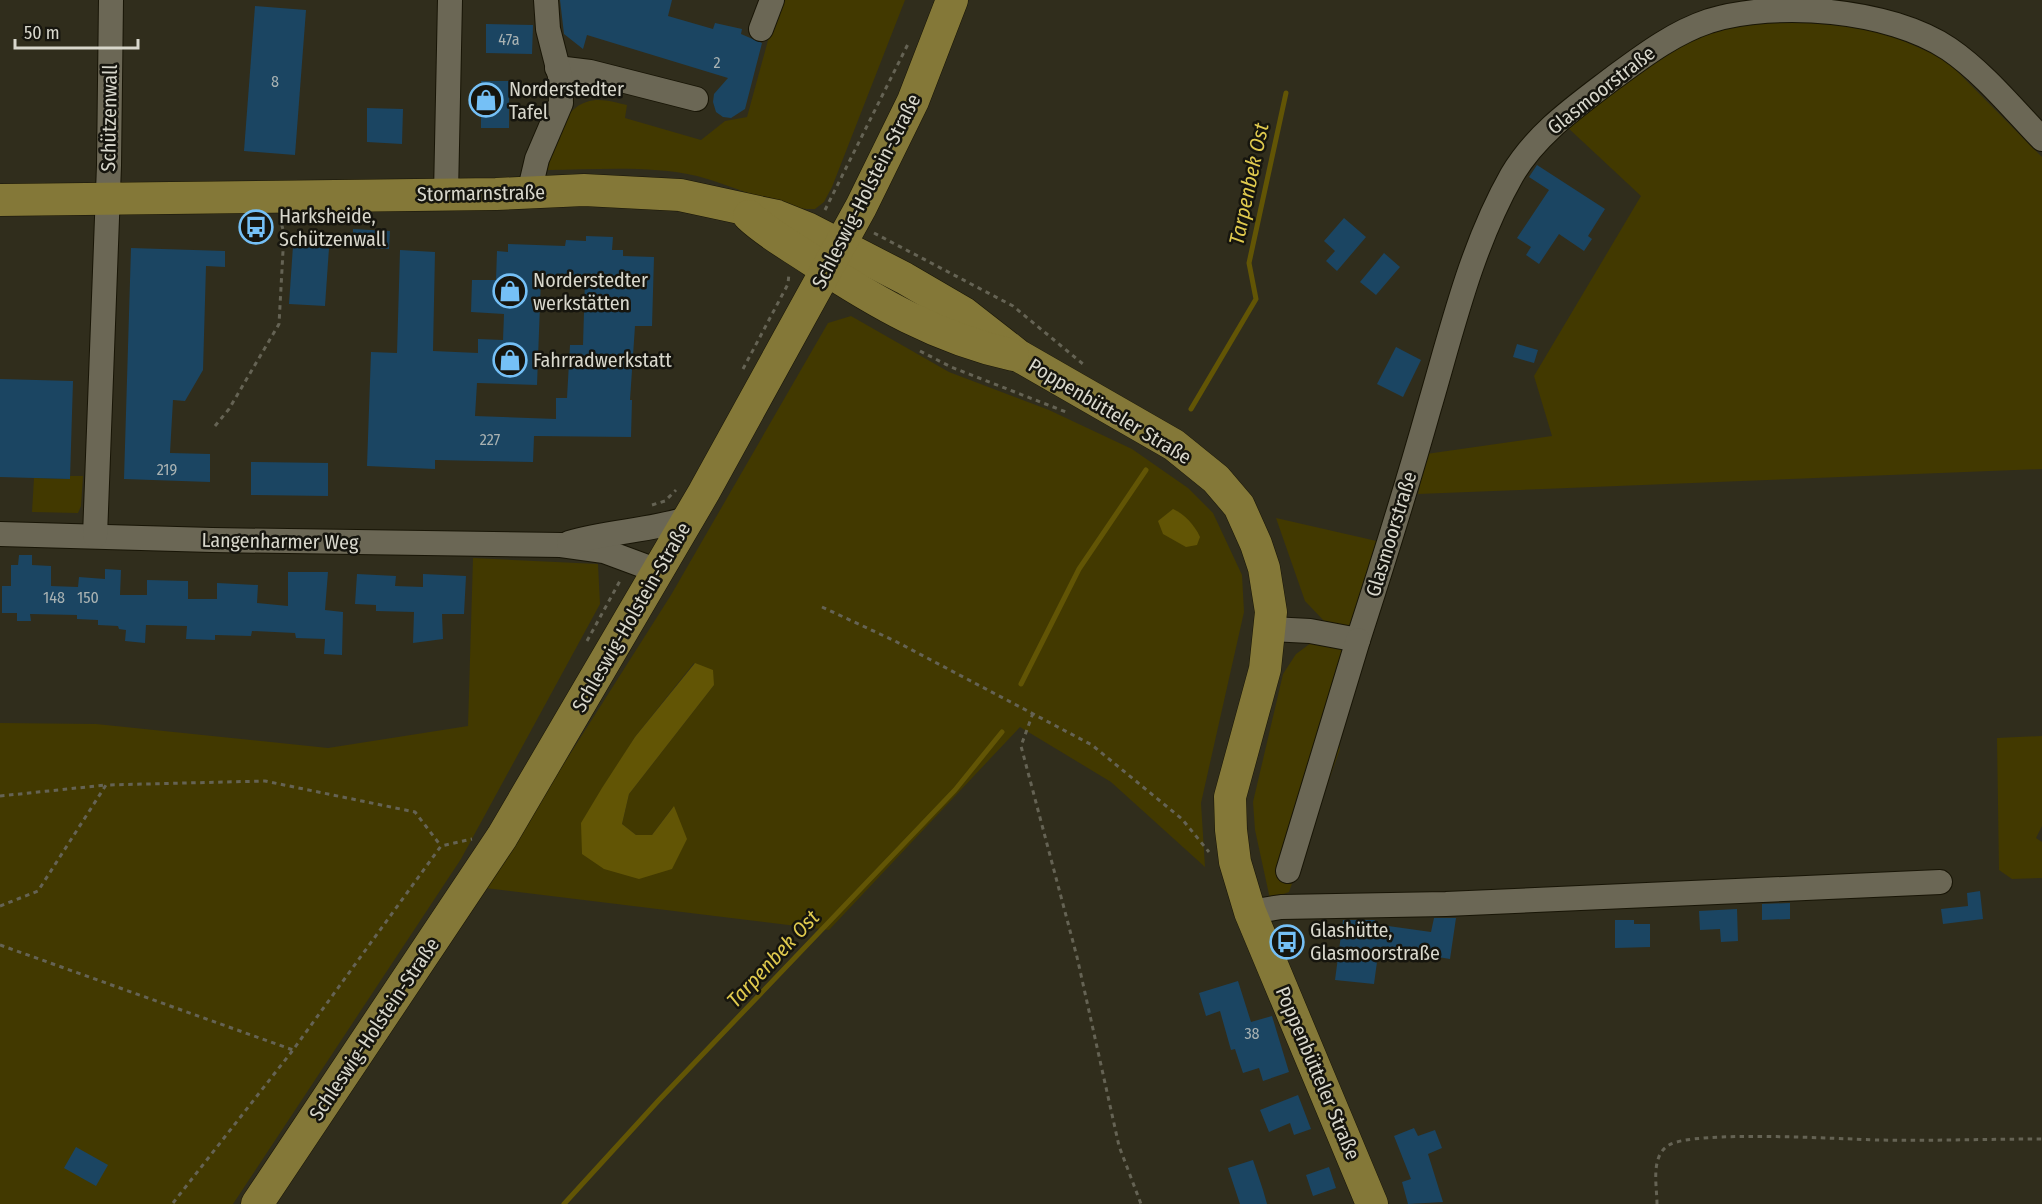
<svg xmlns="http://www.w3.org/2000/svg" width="2042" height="1204" viewBox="0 0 2042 1204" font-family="'Fira Sans Condensed',sans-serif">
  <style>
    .green { fill: #423900; fill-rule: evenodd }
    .water { fill: #625505 }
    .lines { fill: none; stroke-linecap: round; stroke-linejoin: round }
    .stream { stroke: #625505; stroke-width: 5 }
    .building { fill: #1b4562; fill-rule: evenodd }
    .minor-casing { stroke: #181506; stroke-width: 26 }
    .major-casing { stroke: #181506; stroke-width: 33 }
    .path { stroke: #656354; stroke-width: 3; stroke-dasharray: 4.5 4.5; stroke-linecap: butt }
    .minor { stroke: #6b6755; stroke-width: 24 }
    .major { stroke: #847838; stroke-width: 32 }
    .labels { text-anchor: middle; stroke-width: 5; stroke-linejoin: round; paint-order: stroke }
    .number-label { font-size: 16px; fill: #a9b2b2 }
    .poi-label { font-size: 20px; fill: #d8d7cc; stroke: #16150e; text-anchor: start }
    .street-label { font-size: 20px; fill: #d8d7cc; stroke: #16150e }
    .water-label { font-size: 21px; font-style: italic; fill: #e0ca4e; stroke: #16150e }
  </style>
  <rect width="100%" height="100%" fill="#302d1c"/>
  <g class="green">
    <path d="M779,0H905L832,187L824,202L815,209C786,211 729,184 697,176C648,165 595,170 546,170C555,143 562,100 599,100C608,100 618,103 627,105L625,118L701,140L725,121L747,117Z"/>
    <polygon points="1778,20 1876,29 1945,59 2042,157 2042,469 1418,494 1426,454 1552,436 1534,376 1641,196 1566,126 1654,60 1712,30"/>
    <path d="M851,316L949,372L1049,410L1132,449L1188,488L1213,513L1242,575L1244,612L1201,803L1205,867L1111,782L1020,727L829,930L485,888L671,595L828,323ZM694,663L714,685L629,794L622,824L636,835H652L673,807L639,879L582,823L635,737Z"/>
    <polygon points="70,476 83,476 81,506 78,513 32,512 34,478 69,479"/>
    <polygon points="1276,518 1381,542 1354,629 1327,624 1305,601"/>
    <polygon points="473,558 598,564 600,604 461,859 233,1204 0,1204 0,723 96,724 328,748 468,726"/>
    <polygon points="1315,640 1363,647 1338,736 1340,749 1289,892 1270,899 1255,830 1253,802 1283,674 1296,654"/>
    <polygon points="2042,736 2042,826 2036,838 2042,842 2042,878 2012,879 1999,870 1997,738"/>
  </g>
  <g class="water">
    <path d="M1173,509C1185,514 1195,526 1200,537L1197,545L1186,547L1163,534L1158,521Z"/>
    <polygon points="695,663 713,670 714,685 629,794 622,824 636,835 652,835 674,806 687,839 672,869 639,879 604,869 582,854 581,823 602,788 635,737"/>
  </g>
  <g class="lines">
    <g class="stream">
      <polyline points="1191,409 1256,299 1249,263 1286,93"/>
      <polyline points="1021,684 1079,569 1146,470"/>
      <polyline points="564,1204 659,1100 955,790 1002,732"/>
    </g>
  </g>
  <g class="building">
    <polygon points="560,0 672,0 668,16 713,29 715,23 742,29 741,34 762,43 745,109 731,118 723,117 716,112 713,102 714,94 728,78 587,35 583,49 564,34"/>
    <polygon points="255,6 306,10 295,155 244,151"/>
    <polygon points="486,24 533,25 532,54 486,53"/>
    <rect x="481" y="81" width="28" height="47"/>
    <polygon points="367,108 403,109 402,144 367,142"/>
    <polygon points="1537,165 1605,209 1588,236 1592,239 1584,251 1559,234 1539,264 1526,255 1531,247 1517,238 1549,190 1529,177"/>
    <polygon points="1344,218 1366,237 1337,271 1326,261 1335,251 1324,241"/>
    <polygon points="353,229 390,231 389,249 353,247"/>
    <path d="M586,236L613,237L612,250H623V256L654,257L652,326H635L630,400H632L631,437L534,436L533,462L435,460V469L367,466L371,352L397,353L400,250L435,252L433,351L478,353V339L503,340L504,314L471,312L472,280H496L497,251L508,252V244L565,246L566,240L586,241ZM541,278L585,279L583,345H570L567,398H556V419L475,416L477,383L537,385Z"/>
    <polygon points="293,246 329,248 325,306 289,304"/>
    <polygon points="131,248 225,251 225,267 206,266 203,370 185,401 173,400 170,453 210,454 210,482 124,479"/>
    <polygon points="1384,253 1400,267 1376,295 1360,282"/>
    <polygon points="1517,344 1538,350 1534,363 1513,357"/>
    <polygon points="1396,347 1421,360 1403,397 1377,384"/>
    <polygon points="0,379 73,381 70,479 0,477"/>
    <polygon points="251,462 328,463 328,496 251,495"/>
    <polygon points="19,555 32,555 32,565 51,566 51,586 78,587 79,577 105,579 105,569 121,570 120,595 147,595 147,580 188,581 188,599 217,599 217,583 258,585 257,603 288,606 288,572 328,572 325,610 343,612 342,655 324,654 325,639 296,638 295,633 252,631 251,636 215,635 215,640 186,639 187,626 146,625 145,643 125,641 126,630 119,629 118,626 98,625 98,620 77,619 77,615 30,614 31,621 17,621 17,613 2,613 2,586 11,586 11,565 18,565"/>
    <polygon points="357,574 396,576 395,586 423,587 423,574 466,576 464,614 442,614 443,639 413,643 414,612 376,611 376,605 355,604"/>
    <polygon points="1980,891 1983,919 1943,924 1941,909 1968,906 1967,893"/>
    <polygon points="1790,903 1790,919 1762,920 1762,904"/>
    <polygon points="1737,909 1738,941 1721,942 1720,929 1700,930 1699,911"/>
    <polygon points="1434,918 1456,918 1450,959 1379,947 1374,984 1335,980 1343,920 1375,920 1374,924 1431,932"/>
    <polygon points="1615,920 1634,920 1634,924 1650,924 1650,947 1615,948"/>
    <polygon points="1238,981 1251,1022 1272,1016 1289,1072 1263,1081 1259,1068 1243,1073 1235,1049 1231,1050 1220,1011 1206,1016 1199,993"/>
    <polygon points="1298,1095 1311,1129 1294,1135 1290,1123 1269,1132 1260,1110"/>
    <polygon points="1414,1128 1418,1136 1435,1130 1442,1148 1428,1154 1443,1202 1408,1204 1402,1182 1411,1179 1394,1136"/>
    <polygon points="76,1147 108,1165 96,1186 64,1168"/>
    <polygon points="1253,1160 1263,1190 1267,1204 1240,1204 1228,1168"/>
    <polygon points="1329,1167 1336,1188 1313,1196 1306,1175"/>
  </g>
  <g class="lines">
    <g class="minor-casing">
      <g id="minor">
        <polyline points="761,29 772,0"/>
        <polyline points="557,68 590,72 696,99"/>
        <polyline points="529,193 537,159 561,103 560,76 548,29 546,0"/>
        <polyline points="446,194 450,0"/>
        <polyline points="0,534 212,540 561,545 604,551 658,571"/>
        <polyline points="95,536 109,165 111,0"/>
        <path d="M569,543C609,531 650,531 689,518"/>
        <path d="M1271,629L1310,631L1358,640C1383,563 1407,486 1429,408C1452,330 1471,247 1512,175C1536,134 1575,107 1613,78C1643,56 1673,33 1709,21C1777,0 1889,9 1949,49C1984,73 2013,109 2042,139"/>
        <polyline points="1288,871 1358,640"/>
        <polyline points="1250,912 1281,907 1446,904 1940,882"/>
      </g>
    </g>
    <g class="major-casing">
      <g id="major">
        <polyline points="0,200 496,194 584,190 680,195 777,216 807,228 904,278 964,313 1019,356 1174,445 1216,479 1239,506 1256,544 1264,568 1271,612 1265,669 1230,797 1231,830 1235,862 1250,912 1372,1204"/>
        <path d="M749,216C768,234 791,246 813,261C877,303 937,338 1013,355"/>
        <polyline points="257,1204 502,837 704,492 861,207 913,101 952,0"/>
      </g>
    </g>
    <g class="path">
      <polyline points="825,210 908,44"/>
      <polyline points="874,233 1013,306 1083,364"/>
      <polyline points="920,351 951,367 1066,412"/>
      <polyline points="743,369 788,284 789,273"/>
      <polyline points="215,426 229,409 279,324 284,233 280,219"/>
      <polyline points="652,505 665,501 676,490"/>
      <polyline points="822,607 895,641 1092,745 1182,819 1209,852"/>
      <polyline points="587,641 621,579"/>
      <polyline points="1033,713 1021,746 1077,957 1119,1146 1141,1204"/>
      <polyline points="0,796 106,785"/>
      <polyline points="0,906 38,891 106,785 265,781 415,812 441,846"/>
      <polyline points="0,945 293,1050"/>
      <polyline points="173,1203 293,1050 441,846 472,839"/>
      <path d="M1657,1204C1657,1186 1650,1156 1669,1145C1694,1130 1840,1139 1878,1140C1932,1141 1987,1139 2042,1139"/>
    </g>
    <use href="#minor" class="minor"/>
    <use href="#major" class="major"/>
  </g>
  <defs>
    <g id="shop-ring" transform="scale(1.725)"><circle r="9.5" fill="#16150e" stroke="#75c0f6" stroke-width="1.5"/><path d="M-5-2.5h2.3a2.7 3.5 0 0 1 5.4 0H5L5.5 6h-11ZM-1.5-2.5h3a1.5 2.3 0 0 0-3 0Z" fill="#75c0f6"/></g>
    <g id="bus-ring" transform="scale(1.725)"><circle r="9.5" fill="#16150e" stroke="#75c0f6" stroke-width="1.5"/><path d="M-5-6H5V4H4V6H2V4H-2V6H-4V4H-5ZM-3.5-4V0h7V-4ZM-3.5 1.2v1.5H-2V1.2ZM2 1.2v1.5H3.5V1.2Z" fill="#75c0f6"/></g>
  </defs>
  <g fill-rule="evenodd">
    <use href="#shop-ring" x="486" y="100"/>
    <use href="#bus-ring" x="256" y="227"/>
    <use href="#shop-ring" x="510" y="291"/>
    <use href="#shop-ring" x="510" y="360"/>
    <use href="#bus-ring" x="1287" y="942"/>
  </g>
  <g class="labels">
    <g class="number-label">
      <text x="509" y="45">47a</text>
      <text x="717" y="68">2</text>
      <text x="275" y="87">8</text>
      <text x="490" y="445">227</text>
      <text x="167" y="475">219</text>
      <text x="54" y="603">148</text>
      <text x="88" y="603">150</text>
      <text x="1252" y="1039">38</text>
    </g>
    <g class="poi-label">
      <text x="509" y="96">Norderstedter<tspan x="509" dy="23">Tafel</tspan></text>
      <text x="279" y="223">Harksheide,<tspan x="279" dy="23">Schützenwall</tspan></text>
      <text x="533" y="287">Norderstedter<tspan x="533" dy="23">werkstätten</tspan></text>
      <text x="533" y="367">Fahrradwerkstatt</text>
      <text x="1310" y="937">Glashütte,<tspan x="1310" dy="23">Glasmoorstraße</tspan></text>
    </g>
    <g class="street-label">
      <text transform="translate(1601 90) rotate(-38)" y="7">Glasmoorstraße</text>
      <text transform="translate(109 118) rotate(-89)" y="7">Schützenwall</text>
      <text transform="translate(866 191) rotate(-63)" y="7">Schleswig-Holstein-Straße</text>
      <text transform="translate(481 193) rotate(-1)" y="7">Stormarnstraße</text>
      <text transform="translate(1110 411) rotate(31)" y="7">Poppenbütteler Straße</text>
      <text transform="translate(1391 534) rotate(-73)" y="7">Glasmoorstraße</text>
      <text transform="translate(280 541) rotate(1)" y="7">Langenharmer Weg</text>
      <text transform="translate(631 617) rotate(-60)" y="7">Schleswig-Holstein-Straße</text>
      <text transform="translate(374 1029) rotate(-56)" y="7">Schleswig-Holstein-Straße</text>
      <text transform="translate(1318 1073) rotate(67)" y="7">Poppenbütteler Straße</text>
    </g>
    <g class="water-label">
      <text transform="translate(1249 184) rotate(-78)" y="7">Tarpenbek Ost</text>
      <text transform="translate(773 959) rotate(-47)" y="7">Tarpenbek Ost</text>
    </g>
  </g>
  <path d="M15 39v9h123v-9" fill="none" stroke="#d8d7cc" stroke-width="3"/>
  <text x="24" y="39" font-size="18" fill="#d8d7cc" stroke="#16150e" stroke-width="4.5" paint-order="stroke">50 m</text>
</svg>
